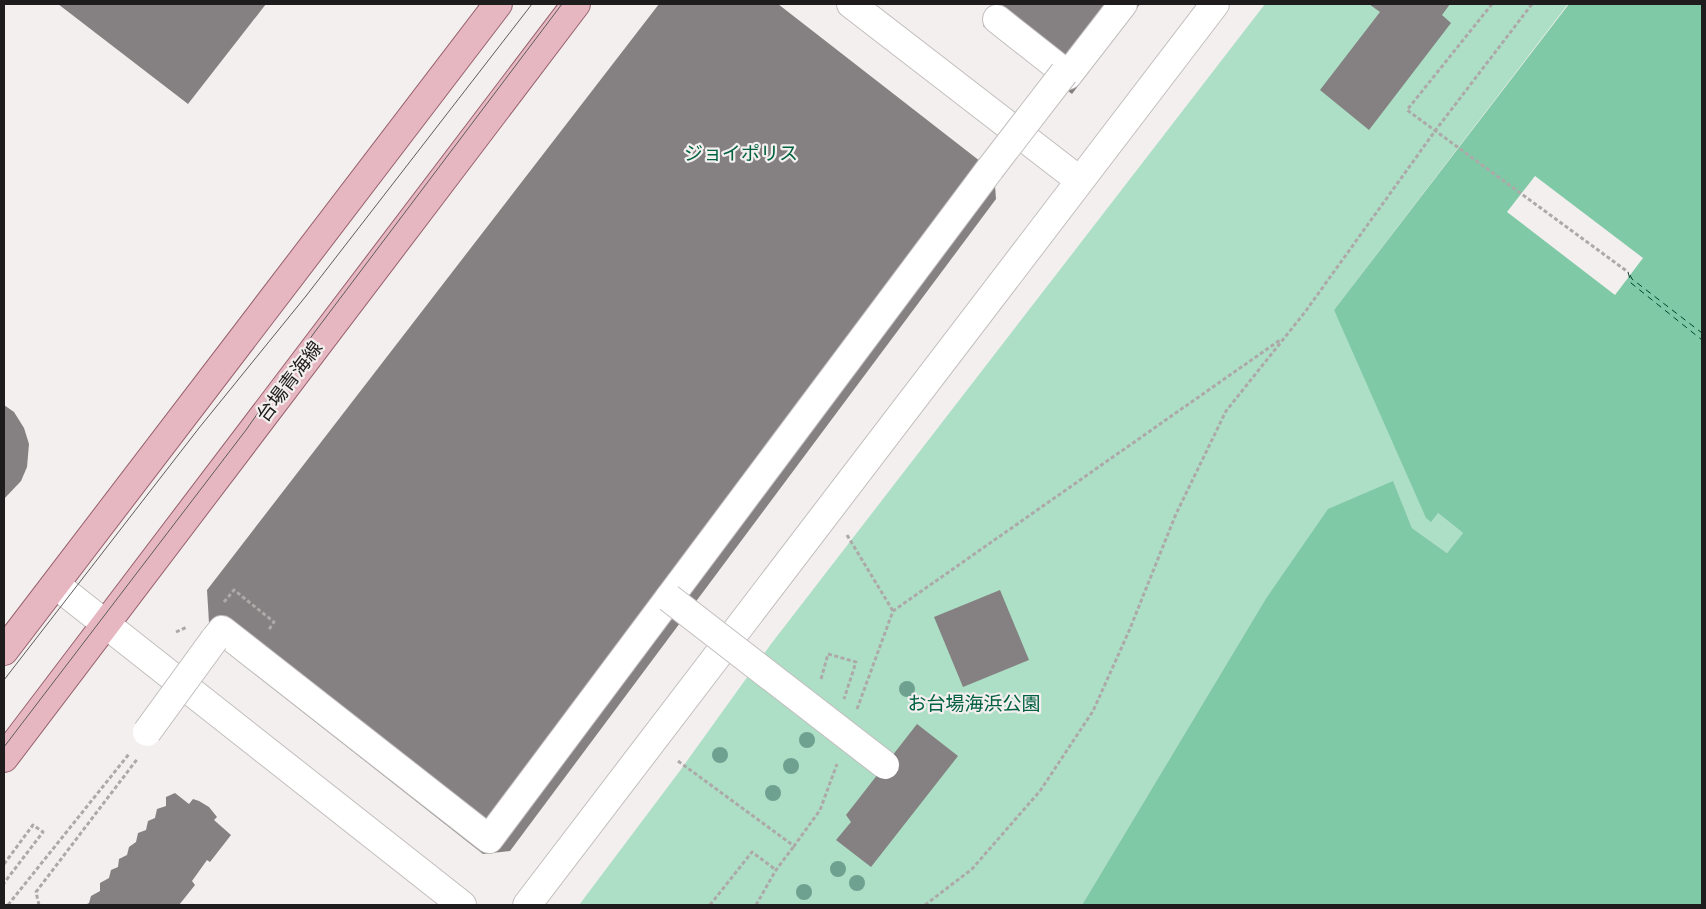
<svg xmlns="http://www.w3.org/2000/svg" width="1706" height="909" viewBox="0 0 1706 909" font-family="'PT Sans Narrow','Noto Sans JP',sans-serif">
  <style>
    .green { fill: #addfc6 }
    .water { fill: #80c9a6 }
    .pier { fill: #f4efef }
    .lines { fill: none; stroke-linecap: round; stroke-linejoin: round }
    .ferry { stroke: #02422c; stroke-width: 1; stroke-dasharray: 6 5; stroke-linecap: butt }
    .building { fill: #858081 }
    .minor-casing { stroke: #c3bebe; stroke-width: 30 }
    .major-casing { stroke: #96616c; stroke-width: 30 }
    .path { stroke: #ada9a9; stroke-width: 3; stroke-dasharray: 4 2.5; stroke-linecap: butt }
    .minor { stroke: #fff; stroke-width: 28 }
    .major { stroke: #e6b6c1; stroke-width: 28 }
    .tram { stroke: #5f5c5c; stroke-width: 1 }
    .minor-bridge-casing { stroke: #c3bebe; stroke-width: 30; stroke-linecap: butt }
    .minor-bridge { stroke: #fff; stroke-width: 28 }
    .tree { fill: #6ea190 }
    .labels { text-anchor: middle; stroke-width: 4.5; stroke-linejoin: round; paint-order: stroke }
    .park-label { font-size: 19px; fill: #006142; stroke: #f4efef }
    .street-label { font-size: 19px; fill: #1e1c1c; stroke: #f4efef }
  </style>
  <rect width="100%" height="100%" fill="#f4efef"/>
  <polygon class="green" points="1265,4 1568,4 1334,310 1438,513 1463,533 1447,553 1412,528 1393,482 1265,600 1082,905 579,905 679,772 771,644"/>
  <polygon class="water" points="1569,4 1702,4 1702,905 1082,905 1265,600 1328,509 1393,481 1412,528 1447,553 1463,533 1438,513 1431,522 1426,518 1334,310"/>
  <polygon class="pier" points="1535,176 1643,258 1615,295 1507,212"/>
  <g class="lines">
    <g class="ferry">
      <polyline points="1628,272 1631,283 1702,340"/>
      <polyline points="1630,275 1632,279 1702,333"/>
    </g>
  </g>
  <g class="building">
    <polygon points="58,4 266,4 188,104"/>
    <polygon points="659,4 778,4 994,172 996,199 510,851 483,854 210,639 207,590"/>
    <polygon points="1001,4 1140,4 1072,94 983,26"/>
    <polygon points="1369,4 1450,4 1442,15 1451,23 1369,130 1320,90 1380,12"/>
    <polygon points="4,405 14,412 24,428 29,444 27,467 21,481 4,499"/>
    <polygon points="1000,590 1029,660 963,687 934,617"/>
    <polygon points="917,724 958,756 871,867 836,840 851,822 846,815"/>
    <polygon points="175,793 189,804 193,799 199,801 209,807 217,817 214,820 231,835 210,862 207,860 192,881 195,885 179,905 85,905 89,903 91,896 100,891 100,883 109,878 111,870 118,867 119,859 127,855 129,847 136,842 138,833 146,830 148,821 155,818 157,809 166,806 166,797"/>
  </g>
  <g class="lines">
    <g class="minor-casing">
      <g id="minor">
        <polyline points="851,4 1079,180"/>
        <polyline points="997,19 1068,75 1123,4"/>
        <polyline points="56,585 462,905"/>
        <polyline points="214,640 222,630 489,839 990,169"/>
        <polyline points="527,905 1215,4"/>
      </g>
    </g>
    <g class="major-casing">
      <g id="major">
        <polyline points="4,651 498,4"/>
        <polyline points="4,758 576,4"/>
      </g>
    </g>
    <g class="path">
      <polyline points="1492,4 1407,110 1628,272"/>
      <polyline points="847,535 893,611"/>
      <polyline points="224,602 234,590 274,622 268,631"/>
      <polyline points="176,632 187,627"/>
      <polyline points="821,679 828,654 856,662 844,699"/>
      <polyline points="857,709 893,611 1280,340"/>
      <polyline points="678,761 794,846 820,810 837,764"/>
      <polyline points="4,864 33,825 43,832 4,883"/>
      <polyline points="8,905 129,754"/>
      <polyline points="39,905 36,892 138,758"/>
      <polyline points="710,905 752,852 776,870"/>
      <polyline points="756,905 776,870 794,846"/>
      <polyline points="925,905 972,869 1040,791 1093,711 1129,631 1176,514 1226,411 1305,312 1435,131 1532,4"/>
    </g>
    <use href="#minor" class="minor"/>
    <use href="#major" class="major"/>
    <g class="tram">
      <polyline points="4,680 199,428 306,296 532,4"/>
      <polyline points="4,747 246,430 314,333 562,4"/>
    </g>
    <g class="minor-bridge-casing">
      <g id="minor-bridge">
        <polyline points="990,169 1064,73"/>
        <polyline points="669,598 885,765"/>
        <polyline points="147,732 214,640"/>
      </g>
    </g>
    <use href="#minor-bridge" class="minor-bridge"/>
  </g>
  <g class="tree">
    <circle cx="907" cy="689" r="8"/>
    <circle cx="807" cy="740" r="8"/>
    <circle cx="720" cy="755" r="8"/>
    <circle cx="791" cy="766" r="8"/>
    <circle cx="773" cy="793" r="8"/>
    <circle cx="838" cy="869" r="8"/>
    <circle cx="857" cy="883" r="8"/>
    <circle cx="804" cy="892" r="8"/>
  </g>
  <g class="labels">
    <g class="park-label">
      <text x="741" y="160">ジョイポリス</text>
      <text x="974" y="710">お台場海浜公園</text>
    </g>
    <g class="street-label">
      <text transform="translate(289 381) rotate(-53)" y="7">台場青海線</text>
    </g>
  </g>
  <rect width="1706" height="909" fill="none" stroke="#1e1c1c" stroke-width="10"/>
</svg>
